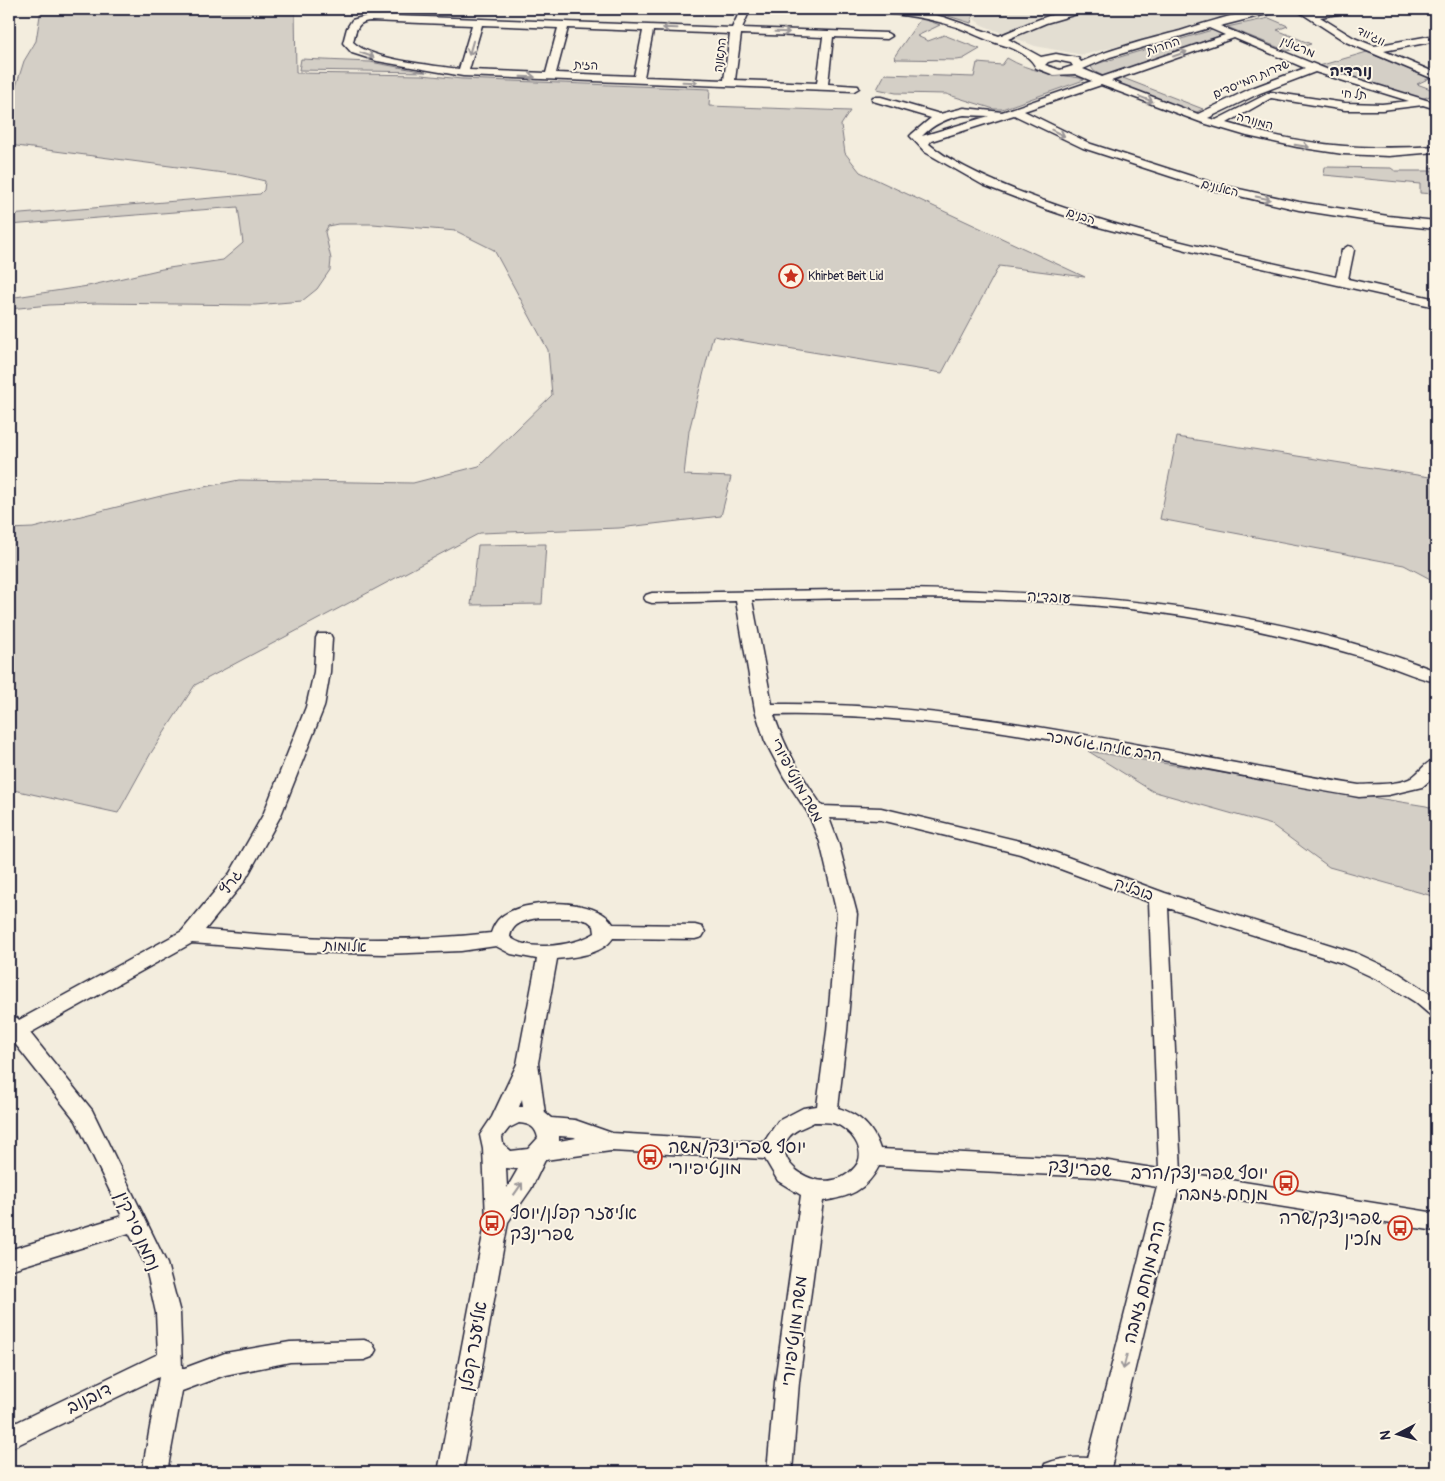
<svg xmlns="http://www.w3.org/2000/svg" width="1445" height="1481" viewBox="0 0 1445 1481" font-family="Pangolin,'Playpen Sans Hebrew',sans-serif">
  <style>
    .built { fill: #e3ded2 }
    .green { fill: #d4cfc6; stroke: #7b7880 }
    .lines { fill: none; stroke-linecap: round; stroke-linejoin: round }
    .minor-casing { stroke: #22223b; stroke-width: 3 }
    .minor { fill: #fcf5e5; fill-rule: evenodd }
    .oneway { stroke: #9a9698 }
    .labels { text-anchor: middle; stroke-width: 4; stroke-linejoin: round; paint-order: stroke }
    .far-street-label { font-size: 12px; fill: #22223b; stroke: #fcf5e5 }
    .far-poi-label { font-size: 12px; fill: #22223b; stroke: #fcf5e5; text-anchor: start }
    .far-quarter-label { font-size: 15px; font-weight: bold; fill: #22223b; stroke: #fcf5e5 }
    .street-label { font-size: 15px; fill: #22223b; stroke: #fcf5e5 }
    .near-poi-label { font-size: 18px; fill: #22223b; stroke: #fcf5e5; text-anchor: start }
    .near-street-label { font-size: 18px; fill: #22223b; stroke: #fcf5e5 }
  </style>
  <rect width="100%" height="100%" fill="#f3edde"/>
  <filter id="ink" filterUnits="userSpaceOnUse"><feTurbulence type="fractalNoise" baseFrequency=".02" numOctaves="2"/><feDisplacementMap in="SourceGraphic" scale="10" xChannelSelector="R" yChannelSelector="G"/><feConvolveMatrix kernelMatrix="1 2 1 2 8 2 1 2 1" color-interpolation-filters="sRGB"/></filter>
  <g filter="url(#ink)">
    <polygon class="built" points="978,9 1263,9 1083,55 1035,46 982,25 974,19"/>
    <g class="green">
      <polygon points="41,9 295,9 296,73 422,75 462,79 710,89 709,106 850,111 841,125 845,153 860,172 1085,277 999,266 942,373 713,336 689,431 684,475 731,477 721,516 619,528 480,533 195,685 151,753 118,813 9,789 9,529 33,528 169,494 239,480 413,483 479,466 552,395 548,350 494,250 456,231 373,224 338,224 328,226 325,232 331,259 330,270 317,289 302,301 255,305 97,303 49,305 9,309 9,298 88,286 162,269 223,260 243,243 238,207 9,225 9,215 260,194 264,190 265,181 239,175 9,145 9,101 13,96 24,61 36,41"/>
      <polygon points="926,9 974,9 971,23"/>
      <polygon points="921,18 940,25 917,36 928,41 944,35 980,49 963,59 957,60 896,59 894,57"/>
      <polygon points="1269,18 1288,26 1277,30 1311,44 1287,51 1227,27"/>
      <path d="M1212,30L1226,35L1106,77C1100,74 1093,73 1091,66L1096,64Z"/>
      <polygon points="1367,52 1430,78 1417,84 1436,91 1436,94 1421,99 1319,66"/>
      <path d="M1007,58C1030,72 1054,74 1080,78L1084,80L1002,109H994L946,94L896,93L877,89L885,74L974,77L977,63L1002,65Z"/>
      <polygon points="301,59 370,62 426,72 299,70"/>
      <polygon points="1123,78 1203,109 1195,113 1114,82"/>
      <polygon points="1325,167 1391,168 1395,171 1432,171 1429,168 1436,167 1436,194 1420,193 1420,184 1324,175"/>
      <polygon points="1177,437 1436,478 1436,582 1404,565 1160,519"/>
      <polygon points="546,544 542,604 471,605 478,545"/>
      <polygon points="1088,751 1426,806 1436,809 1436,897 1329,867 1272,825 1152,791"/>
    </g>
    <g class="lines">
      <g class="minor-casing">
        <g id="minor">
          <polygon points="720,9 732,9 727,12"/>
          <path d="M741,9L750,10L742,28L887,33L892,36L887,39L833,37L828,84L858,86L859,88L854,91L463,76L377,61L352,53L343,43L347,28L352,20L370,15L732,28ZM370,21L472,25L459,69C433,65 371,60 353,42C356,31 356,22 370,21ZM482,25L558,28L546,73L469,70ZM568,28L643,31L634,76L556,73ZM653,31L730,34L724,80L644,77ZM741,34L823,37L817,83L735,80Z"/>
          <path d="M849,9H912L943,17L999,36C1027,24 1057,9 1089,9L1087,11L1046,23L1008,39L1041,57L1056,54L1078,58L1081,62C1113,48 1146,40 1180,31C1212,21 1247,9 1281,9L1279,11L1220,26L1331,71L1436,103V109L1423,105L1382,110H1345L1271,98L1227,123C1301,145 1359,151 1436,146V152L1389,156L1343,154L1297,147L1247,136L1203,123L1101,85L1024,111L1091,144L1216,184L1299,202L1388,216L1436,221V229L1388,224L1299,210L1209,189L1083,148L1014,115L931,141L929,144C951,163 995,182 1023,193C1124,232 1230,254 1336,277L1342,250L1348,246L1352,247L1354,250L1348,279L1436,299V307L1213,257L1099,227L1045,209L983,185L925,152L912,138L910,136L912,134L931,118L873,101L872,99L873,97H881L940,114L964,108L1002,112L1092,81L1075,74L1054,75L1036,68C1030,54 1011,47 996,43C984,39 970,32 957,27C922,16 890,12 854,12ZM1209,28L1225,35L1102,77L1083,69L1110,57ZM1234,38L1305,68L1252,88L1198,114L1111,81ZM1056,60L1071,63L1073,66L1060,70L1045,65L1048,62ZM1315,72L1409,101L1382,104L1345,103L1271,92L1216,120L1208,118L1260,93ZM964,115L989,116L922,136C934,124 947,118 964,115Z"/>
          <polygon points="1295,9 1306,9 1312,12 1333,9 1354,9 1349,12 1320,17 1354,38 1374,46 1436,35 1436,41 1384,51 1436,73 1436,80 1346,42"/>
          <path d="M904,589C1084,592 1266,606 1436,671V682C1414,677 1393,667 1372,660C1328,646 1282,636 1237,626C1078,593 913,597 752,600L772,704C971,701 1164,754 1359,785C1373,784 1398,785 1411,778C1420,772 1425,762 1436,759V775L1422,787L1388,795L1359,797C1165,765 972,711 774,715C785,749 802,777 822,806L881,808L1032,844L1165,893L1356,953L1397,972L1436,998V1017L1429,1014L1415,1002L1383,982L1342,963L1168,908L1181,1172L1436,1213V1231L1178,1190L1110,1472H1042L1045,1464C1059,1458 1073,1457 1088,1458L1157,1187L1096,1177L879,1166C866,1191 849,1197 823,1201L799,1382L792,1472H767L775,1382L801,1195L778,1181L765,1159L611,1151L545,1160L531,1189L508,1222L463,1472H438L486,1219L483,1149L480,1135L492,1117L517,1064L537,959L511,954L496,946L461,951L384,954L306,952L192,943L30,1033L92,1110L167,1264L180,1313L182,1369L225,1353L290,1342L364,1340L372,1343L376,1350L372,1357L364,1360L290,1362L225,1375L182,1391L167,1472H142L159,1377L9,1449V1426L158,1354L156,1313L145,1264L129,1233L9,1270V1250L122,1216L76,1121L9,1036V1016L17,1018L19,1020L182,931L230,873L263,815L306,707L314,672L316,638L318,634H330L332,638L330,672L324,707L281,815L244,882L205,930C300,938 395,944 491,933C493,927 496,921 501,917C523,898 598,897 613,924L695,925L702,927L705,932L702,937L695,939L613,938C602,955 574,957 557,959L538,1063L545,1113L551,1118L575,1120L612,1133L764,1142L778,1121L803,1108L817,1106L827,1031L837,914L820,842L808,813L784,777L765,741L755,710L736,601L652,603L646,601L644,598L646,595L652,593ZM829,818L881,820L1020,854L1149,902L1159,1169L1096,1159L880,1149C873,1127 860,1115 838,1108L847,1031L857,914L838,842ZM538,918H576L588,921L594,926L595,933C577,945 528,953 510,937C512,923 526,920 538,918ZM522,1099L523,1107H519ZM814,1122C820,1122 827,1122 833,1123C849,1127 869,1151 855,1167C824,1204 762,1158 793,1133C799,1128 807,1126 814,1122ZM519,1123C530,1124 536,1127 538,1138L528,1149L511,1151L503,1144L502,1137L509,1128ZM559,1136L574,1137L576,1138L559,1141ZM506,1168L518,1169L507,1188Z"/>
        </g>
      </g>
      <use href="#minor" class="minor"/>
    </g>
    <defs><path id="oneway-shaft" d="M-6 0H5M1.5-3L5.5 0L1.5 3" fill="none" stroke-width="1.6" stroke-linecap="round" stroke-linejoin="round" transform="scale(1.25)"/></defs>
    <g class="oneway">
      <use href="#oneway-shaft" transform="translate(670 28) rotate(-178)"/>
      <use href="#oneway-shaft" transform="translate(782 32) rotate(2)"/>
      <use href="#oneway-shaft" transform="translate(471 48) rotate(106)"/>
      <use href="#oneway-shaft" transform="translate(1180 54) rotate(-19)"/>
      <use href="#oneway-shaft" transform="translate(367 55) rotate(19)"/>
      <use href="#oneway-shaft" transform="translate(528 77) rotate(2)"/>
      <use href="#oneway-shaft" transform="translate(690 82) rotate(2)"/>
      <use href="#oneway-shaft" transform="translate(1146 99) rotate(21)"/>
      <use href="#oneway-shaft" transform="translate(1058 133) rotate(26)"/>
      <use href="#oneway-shaft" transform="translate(1302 146) rotate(9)"/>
      <use href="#oneway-shaft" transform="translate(1263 198) rotate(12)"/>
      <use href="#oneway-shaft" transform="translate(518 1189) rotate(-55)"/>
      <use href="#oneway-shaft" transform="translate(1125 1362) rotate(104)"/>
    </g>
  </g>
  <defs>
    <g id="sight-ring" transform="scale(1.25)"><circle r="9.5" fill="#fcf5e5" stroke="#c8321e" stroke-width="1.5"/><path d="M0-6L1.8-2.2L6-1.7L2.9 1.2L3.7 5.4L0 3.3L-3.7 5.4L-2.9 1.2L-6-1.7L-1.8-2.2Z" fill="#c8321e"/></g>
    <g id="bus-ring" transform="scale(1.25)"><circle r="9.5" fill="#fcf5e5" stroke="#c8321e" stroke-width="1.5"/><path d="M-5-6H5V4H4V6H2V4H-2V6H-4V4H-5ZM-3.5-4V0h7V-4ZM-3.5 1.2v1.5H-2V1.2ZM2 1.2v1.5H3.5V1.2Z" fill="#c8321e"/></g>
  </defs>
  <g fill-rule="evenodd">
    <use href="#sight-ring" x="791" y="276"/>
    <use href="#bus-ring" x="650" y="1157"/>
    <use href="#bus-ring" x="1286" y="1183"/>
    <use href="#bus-ring" x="492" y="1223"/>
    <use href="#bus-ring" x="1400" y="1228"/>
  </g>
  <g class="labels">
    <g class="far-street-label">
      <text transform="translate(1371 36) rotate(26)" y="4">ווג'ווד</text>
      <text transform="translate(1163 46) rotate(-19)" y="4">החרות</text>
      <text transform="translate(1298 47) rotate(22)" y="4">מרגולין</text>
      <text transform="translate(720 55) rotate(-83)" y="4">התאנה</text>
      <text transform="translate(586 65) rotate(2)" y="4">הזית</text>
      <text transform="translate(1251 79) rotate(-23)" y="4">שדרות המייסדים</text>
      <text transform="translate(1354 94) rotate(3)" y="4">תל חי</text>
      <text transform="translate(1255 121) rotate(15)" y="4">המנורה</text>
      <text transform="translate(1220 188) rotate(15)" y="4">האלונים</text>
      <text transform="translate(1081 216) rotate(18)" y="4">הבנים</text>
    </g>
    <g class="far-poi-label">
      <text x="808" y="280">Khirbet Beit Lid</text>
    </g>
    <g class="far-quarter-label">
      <text x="1351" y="76">נורדיה</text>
    </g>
    <g class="street-label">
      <text transform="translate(1049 597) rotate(3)" y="5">עובדיה</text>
      <text transform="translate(1104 746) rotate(10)" y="5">הרב אליהו גוטמכר</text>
      <text transform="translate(797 780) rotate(61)" y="5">משה מונטיפיורי</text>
      <text transform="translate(231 882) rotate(-54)" y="5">גרץ</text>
      <text transform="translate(1134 889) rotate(20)" y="5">בובליק</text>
      <text transform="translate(345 946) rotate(2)" y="5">אלומות</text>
    </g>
    <g class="near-poi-label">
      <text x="668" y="1153">יוסף שפרינצק/משה<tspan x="668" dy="21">מונטיפיורי</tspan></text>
      <text x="1268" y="1179" text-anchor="end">יוסף שפרינצק/הרב<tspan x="1268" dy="21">מנחם זמבה</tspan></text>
      <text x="510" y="1219">אליעזר קפלן/יוסף<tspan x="510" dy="21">שפרינצק</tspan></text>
      <text x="1382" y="1224" text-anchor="end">שפרינצק/שרה<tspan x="1382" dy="21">מלכין</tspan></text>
    </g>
    <g class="near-street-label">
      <text transform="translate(1080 1168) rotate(5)" y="6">שפרינצק</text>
      <text transform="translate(138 1231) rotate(66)" y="6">נחמן סירקין</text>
      <text transform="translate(1144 1282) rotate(-76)" y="6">הרב מנחם זמבה</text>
      <text transform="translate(794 1331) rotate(-83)" y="6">משה מונטיפיורי</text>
      <text transform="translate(473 1346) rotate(-80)" y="6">אליעזר קפלן</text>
      <text transform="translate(89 1398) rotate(-26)" y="6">דובנוב</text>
    </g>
  </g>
  <rect width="1445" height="1481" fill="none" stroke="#fcf5e5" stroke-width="30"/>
  <rect x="15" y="15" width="1415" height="1451" fill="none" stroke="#22223b" stroke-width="2" filter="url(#ink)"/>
  <g transform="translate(1398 1434) rotate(264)" stroke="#fcf5e5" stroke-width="4" paint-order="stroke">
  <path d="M0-4L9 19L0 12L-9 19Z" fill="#22223b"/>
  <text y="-8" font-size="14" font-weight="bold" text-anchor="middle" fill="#22223b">N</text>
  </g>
</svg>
